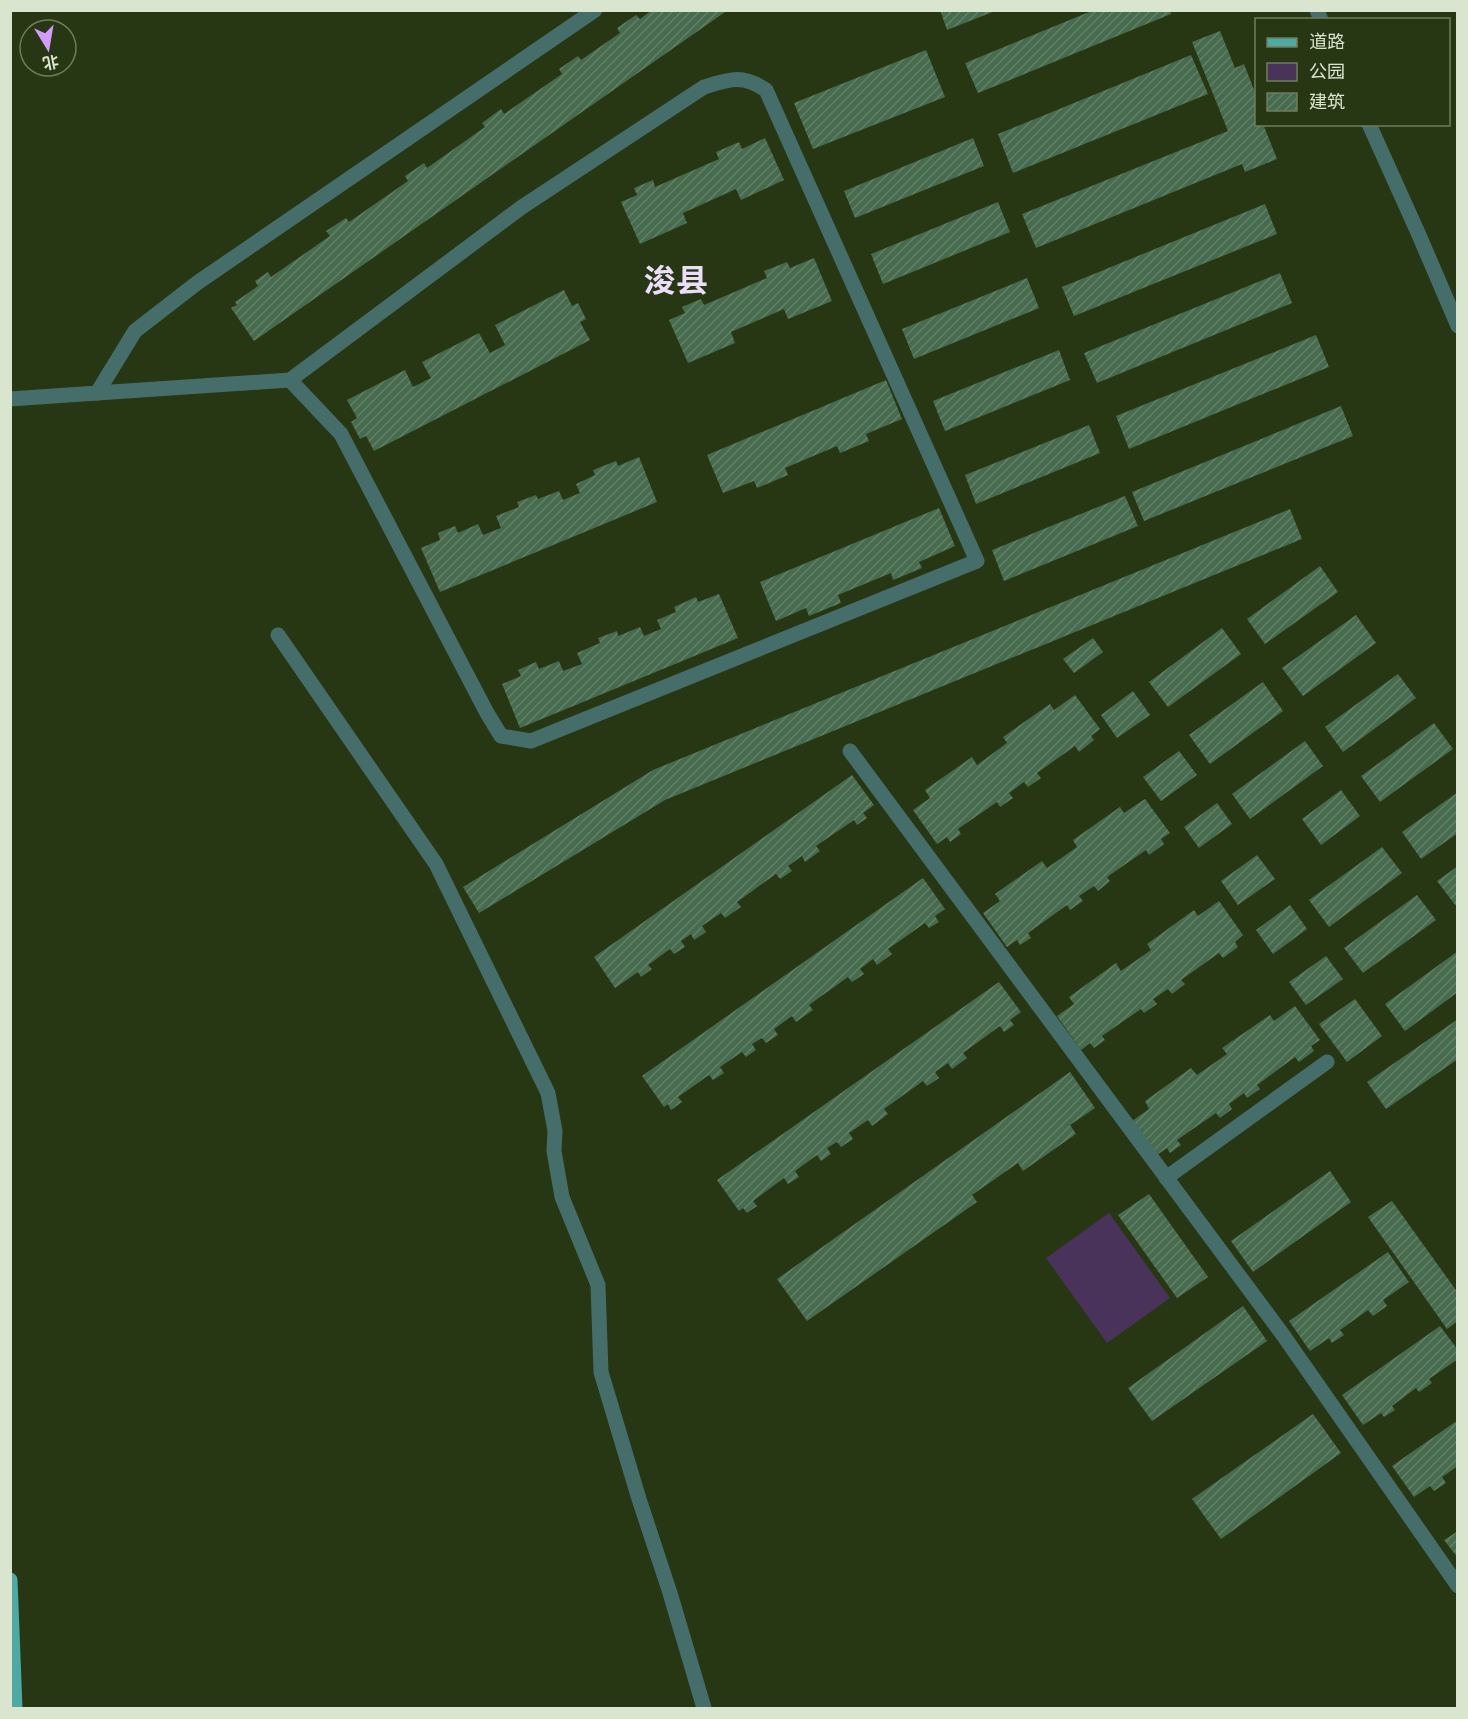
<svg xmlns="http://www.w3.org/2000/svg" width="1468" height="1719" viewBox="0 0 1468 1719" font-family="Montserrat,'Noto Sans SC',sans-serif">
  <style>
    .green { fill: #49335a }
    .building { fill: url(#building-hatch) }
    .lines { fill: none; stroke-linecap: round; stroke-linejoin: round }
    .service { stroke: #456e6b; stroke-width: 15 }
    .minor { stroke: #456e6b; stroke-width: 15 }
    .primary { stroke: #4fa9a3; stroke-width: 15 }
    .labels { text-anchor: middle; stroke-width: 5; stroke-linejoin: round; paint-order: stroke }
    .town-label { font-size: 32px; font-weight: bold; fill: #ecdef9; stroke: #273713 }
  </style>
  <defs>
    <pattern id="building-hatch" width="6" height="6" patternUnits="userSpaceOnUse" patternTransform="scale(1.5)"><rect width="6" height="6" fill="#476b4e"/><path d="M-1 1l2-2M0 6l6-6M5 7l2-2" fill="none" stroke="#618066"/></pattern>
  </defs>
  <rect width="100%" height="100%" fill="#273713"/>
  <polygon class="green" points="1109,1213 1170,1298 1107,1343 1046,1258"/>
  <g class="building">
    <polygon points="652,10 728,10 254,341 231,308 237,305 235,302 258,286 255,281 268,272 271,277 330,236 326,231 346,218 349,222 408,181 405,176 424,163 427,168 485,127 482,123 501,109 504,114 562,74 559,69 578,56 581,60 620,33 617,28 636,15 640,19"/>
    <polygon points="940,10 995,10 995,11 947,30"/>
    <polygon points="1094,10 1170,10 1171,14 978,93 965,63"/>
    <polygon points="1220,31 1235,68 1244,64 1256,95 1256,124 1263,124 1277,159 1245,172 1242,164 1036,248 1022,214 1228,131 1192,42"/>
    <polygon points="926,50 945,97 813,149 794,103"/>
    <polygon points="1191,55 1208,94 1013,173 998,134"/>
    <polygon points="765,138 784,180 741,200 736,189 683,213 687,223 640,244 621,202 637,195 634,188 653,180 655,187 719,159 716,152 739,142 742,149"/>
    <polygon points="973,138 984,166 855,218 844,191"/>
    <polygon points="998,202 1010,232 883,284 871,254"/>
    <polygon points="1265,204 1277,234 1074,316 1062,287"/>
    <polygon points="814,258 832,301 788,319 784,309 731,332 735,343 688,363 669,320 685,313 682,307 701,299 704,305 767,278 764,271 787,262 790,268"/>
    <polygon points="1280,273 1292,303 1097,383 1084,353"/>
    <polygon points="1027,278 1039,308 914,359 902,329"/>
    <polygon points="564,290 572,306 578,303 586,319 580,322 590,340 374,451 366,436 360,439 351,422 357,418 347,400 405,370 413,387 431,378 422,362 479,333 490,353 505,345 495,325"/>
    <polygon points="1316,335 1329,367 1129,449 1116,416"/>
    <polygon points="1059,350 1070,380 945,431 933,401"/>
    <polygon points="886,380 902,419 866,434 869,441 840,453 837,446 785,468 788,475 757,488 754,481 723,493 707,455"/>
    <polygon points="1341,406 1353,436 1144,521 1132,492"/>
    <polygon points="1089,425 1100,453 976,504 965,475"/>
    <polygon points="639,457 657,502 440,592 421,548 440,540 438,533 455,526 458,533 478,524 483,535 501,528 496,516 519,507 517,502 536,495 538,499 559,491 563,500 580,493 576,484 595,475 593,470 616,461 618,466"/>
    <polygon points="1125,496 1138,526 1004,581 992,550"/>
    <polygon points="939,508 955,546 919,562 922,568 893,580 891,573 838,595 841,603 809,616 806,608 776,621 760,582"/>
    <polygon points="1290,509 1302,539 665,800 479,913 463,887 653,770"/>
    <polygon points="1320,566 1338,592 1265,644 1247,619"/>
    <polygon points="719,594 738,638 520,728 502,684 521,676 518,670 536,662 539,669 559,661 563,671 582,664 577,653 600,643 598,638 617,631 618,636 640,627 644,636 661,629 657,620 676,612 674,607 696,597 698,602"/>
    <polygon points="1356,615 1376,643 1303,696 1282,668"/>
    <polygon points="1222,628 1241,654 1168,707 1149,682"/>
    <polygon points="1093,638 1103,652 1074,673 1063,659"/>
    <polygon points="1398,674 1416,698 1343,752 1325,727"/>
    <polygon points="1263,682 1283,711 1210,764 1189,735"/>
    <polygon points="1133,691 1150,715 1117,738 1101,715"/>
    <polygon points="1075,695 1100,729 1091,736 1094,740 1079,752 1075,746 1037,773 1041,778 1028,787 1024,782 1009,793 1013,798 1000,807 997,802 958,829 961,834 950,842 947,837 937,844 913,810 930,798 925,790 972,757 977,765 1007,743 1003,737 1050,704 1054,710"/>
    <polygon points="1434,723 1453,749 1380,802 1361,776"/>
    <polygon points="1305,741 1323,766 1250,819 1232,794"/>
    <polygon points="1179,751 1197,775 1161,801 1143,777"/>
    <polygon points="852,775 874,805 863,813 867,818 857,825 854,820 816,846 820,851 805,862 802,856 788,866 792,871 780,879 776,874 737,902 741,907 725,918 721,913 702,926 706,932 694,940 691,934 681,941 685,947 674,954 670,949 648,965 652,969 641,977 638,972 615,988 594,957"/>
    <polygon points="1341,790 1360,816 1321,845 1302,819"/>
    <polygon points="1458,792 1458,833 1421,859 1402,832"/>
    <polygon points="1145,799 1170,833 1161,839 1164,844 1149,855 1146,850 1107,877 1110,881 1098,891 1094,886 1079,896 1083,901 1070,910 1067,905 1028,933 1031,938 1020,945 1017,940 1007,947 983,913 1000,901 995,894 1042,861 1047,868 1077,847 1073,840 1120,807 1124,813"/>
    <polygon points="1217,803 1232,824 1199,848 1184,827"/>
    <polygon points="1382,847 1402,873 1329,927 1309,900"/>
    <polygon points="1257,855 1275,879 1238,905 1221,881"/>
    <polygon points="1458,866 1458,905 1456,906 1437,881"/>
    <polygon points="923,878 945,909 935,916 939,922 929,928 925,923 888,949 892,954 877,965 873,959 860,969 864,974 852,982 848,977 809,1005 813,1010 796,1022 792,1016 774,1029 778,1035 766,1043 762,1038 752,1044 756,1050 746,1057 742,1052 720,1067 724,1073 713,1080 709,1075 678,1097 682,1102 671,1110 668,1104 664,1107 642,1076"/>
    <polygon points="1417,895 1436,920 1363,973 1344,948"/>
    <polygon points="1219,901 1243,935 1235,942 1238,947 1223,958 1219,953 1181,980 1185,984 1172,994 1168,989 1153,999 1157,1004 1144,1013 1141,1009 1102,1036 1105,1040 1094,1048 1090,1043 1081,1050 1057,1016 1074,1004 1069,997 1116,963 1121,971 1151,950 1147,944 1194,910 1198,916"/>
    <polygon points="1290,905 1307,929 1273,954 1256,930"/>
    <polygon points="1458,951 1458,992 1405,1031 1385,1004"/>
    <polygon points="1326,956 1343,979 1306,1005 1289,982"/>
    <polygon points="999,982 1021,1012 1010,1020 1014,1025 1004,1032 1000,1026 963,1053 967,1058 952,1069 948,1063 935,1072 939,1078 927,1086 923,1081 884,1109 888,1114 872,1126 868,1120 849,1133 853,1139 841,1147 837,1142 827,1148 831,1154 821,1161 817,1155 795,1171 799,1177 788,1184 784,1178 753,1201 757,1206 747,1213 743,1208 739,1211 717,1180"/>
    <polygon points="1355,999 1382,1036 1347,1062 1319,1024"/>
    <polygon points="1295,1006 1320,1040 1311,1046 1314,1051 1299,1062 1295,1057 1257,1085 1260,1089 1247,1098 1244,1093 1229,1104 1232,1109 1220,1118 1216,1113 1177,1140 1181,1145 1170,1153 1167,1148 1157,1155 1132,1121 1149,1109 1145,1101 1191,1068 1197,1075 1227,1054 1222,1048 1270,1015 1274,1021"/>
    <polygon points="1458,1019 1458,1059 1386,1109 1367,1082"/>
    <polygon points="1070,1072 1095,1108 1070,1125 1076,1134 1023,1171 1018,1163 972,1195 977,1202 807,1321 777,1279"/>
    <polygon points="1330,1171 1351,1202 1253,1272 1231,1241"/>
    <polygon points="1149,1194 1208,1277 1177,1298 1118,1215"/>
    <polygon points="1392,1201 1458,1293 1458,1321 1447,1329 1368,1217"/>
    <polygon points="1388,1252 1409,1282 1383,1300 1387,1306 1373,1316 1368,1310 1340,1330 1344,1335 1332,1343 1329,1338 1310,1351 1289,1321"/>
    <polygon points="1243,1306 1267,1341 1152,1421 1128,1388"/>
    <polygon points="1440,1326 1458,1350 1458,1359 1429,1379 1432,1383 1419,1392 1416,1388 1392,1406 1395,1410 1384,1417 1381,1413 1363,1425 1342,1395"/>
    <polygon points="1313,1414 1341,1453 1221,1539 1192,1499"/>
    <polygon points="1458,1420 1458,1466 1442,1477 1446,1483 1434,1491 1430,1486 1414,1497 1392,1466"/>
    <polygon points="1458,1531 1458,1558 1444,1540"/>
  </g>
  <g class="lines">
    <g class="service">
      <path d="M97,393L290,380L522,207L704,87C730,79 742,74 766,90L977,561L531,741L501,736L487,713L341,434L290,380"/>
      <polyline points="10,399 97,393 135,331 197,283 595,10"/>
      <polyline points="850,751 1283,1335 1458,1586"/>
      <polyline points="1166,1178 1327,1062"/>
    </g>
    <g class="minor">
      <polyline points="1317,10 1321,20"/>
      <polyline points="1369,124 1419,235 1458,326"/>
      <polyline points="278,635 436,864 548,1093 555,1131 554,1151 562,1197 598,1285 601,1372 639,1499 670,1593 704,1708"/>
    </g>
    <polyline class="primary" points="10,1580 15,1708"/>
  </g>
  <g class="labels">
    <g class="town-label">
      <text x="676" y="292">浚县</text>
    </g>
  </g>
  <rect width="1468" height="1719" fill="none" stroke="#dae5cf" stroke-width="24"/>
  <rect x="1255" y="18" width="195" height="108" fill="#273713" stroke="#6f7d5e" stroke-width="1.5"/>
  <rect x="1267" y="38" width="30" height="9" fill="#4fa9a3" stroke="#6f7d5e" stroke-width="1.5"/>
  <text x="1309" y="48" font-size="18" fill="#dae5cf">道路</text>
  <rect x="1267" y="63" width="30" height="18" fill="#49335a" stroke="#6f7d5e" stroke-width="1.5"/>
  <text x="1309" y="78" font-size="18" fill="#dae5cf">公园</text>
  <rect x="1267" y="93" width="30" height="18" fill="url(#building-hatch)" stroke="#6f7d5e" stroke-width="1.5"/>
  <text x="1309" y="108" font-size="18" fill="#dae5cf">建筑</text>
  <g transform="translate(48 48) rotate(169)"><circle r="28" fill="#273713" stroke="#6f7d5e" stroke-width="1.5"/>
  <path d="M0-4.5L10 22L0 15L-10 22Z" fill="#d39cfc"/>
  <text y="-9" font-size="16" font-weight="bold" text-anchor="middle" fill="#dae5cf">北</text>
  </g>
</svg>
